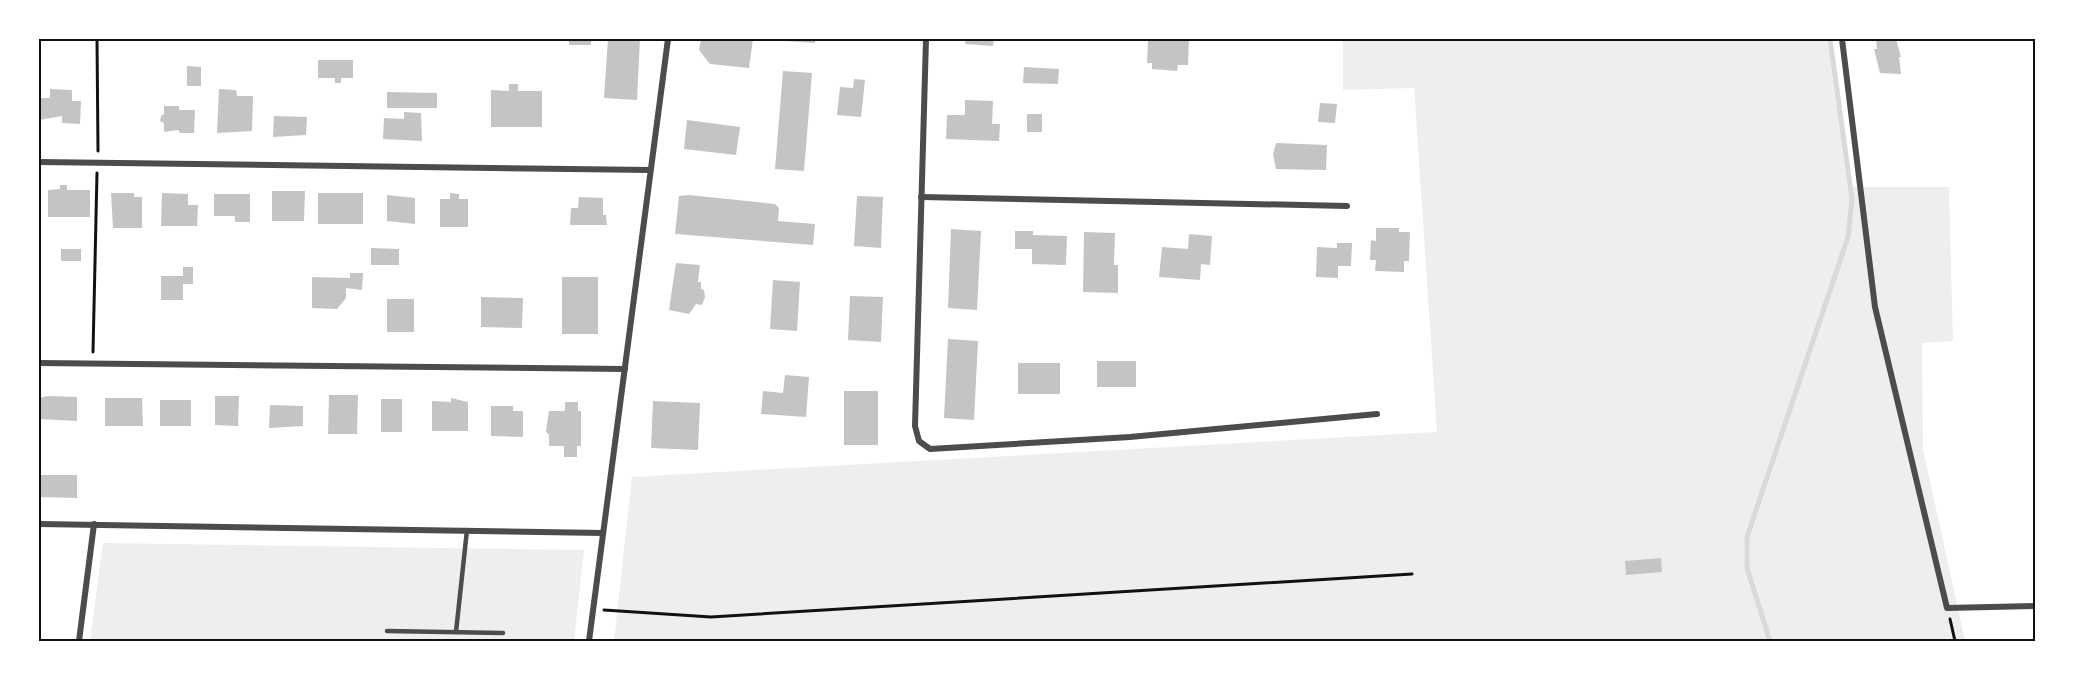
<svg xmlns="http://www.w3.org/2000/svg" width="2074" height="680" viewBox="0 0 2074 680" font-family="Barlow,sans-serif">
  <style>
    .green { fill: #eee }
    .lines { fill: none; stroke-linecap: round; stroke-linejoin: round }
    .stream { stroke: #d9d9d9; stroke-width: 5 }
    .building { fill: #c4c4c4 }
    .path { stroke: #111; stroke-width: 3 }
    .service { stroke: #4c4c4c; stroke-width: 4.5 }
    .minor { stroke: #4c4c4c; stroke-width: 6 }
    .neatline { fill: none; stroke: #111; stroke-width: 2 }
  </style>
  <rect width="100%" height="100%" fill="#fff"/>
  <g class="green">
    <polygon points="1343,39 1830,39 1850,187 1949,187 1953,341 1922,343 1923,449 1965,641 614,641 632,477 1437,432 1414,88 1343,90"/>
    <polygon points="103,543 584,550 574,641 90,641"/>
  </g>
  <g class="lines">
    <polyline class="stream" points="1770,641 1747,568 1747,537 1848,237 1852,199 1830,39"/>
  </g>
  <g class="building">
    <rect x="569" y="39" width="22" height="6"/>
    <polygon points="608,39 640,39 637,100 604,98"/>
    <polygon points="701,39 753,39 749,68 710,64 699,50"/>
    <polygon points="786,39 815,39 815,43 786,41"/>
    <polygon points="966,39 994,39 993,46 965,44"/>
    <polygon points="1148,39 1189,39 1188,65 1178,65 1177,71 1152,69 1152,63 1147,63"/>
    <polygon points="1876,39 1896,39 1901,57 1899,57 1901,74 1880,73 1874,49 1877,49"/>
    <polygon points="318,60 353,60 353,78 341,78 341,83 335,83 335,78 318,78"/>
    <polygon points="187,66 201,67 201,86 187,86"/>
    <polygon points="1024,67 1059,69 1058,84 1023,83"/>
    <polygon points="783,71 812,73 804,171 775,169"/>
    <polygon points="854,79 865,80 861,117 837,115 840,87 853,88"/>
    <polygon points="509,84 518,84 518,91 542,91 542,127 491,127 491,90 509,91"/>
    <polygon points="50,89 72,90 72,101 81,101 80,124 62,123 62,116 39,120 39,98 50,98"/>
    <polygon points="219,89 236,90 237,96 253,96 252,131 217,133"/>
    <polygon points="387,92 437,93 437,108 387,108"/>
    <polygon points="965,100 993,101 992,124 1000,124 999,141 946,139 947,115 965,115"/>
    <polygon points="1320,103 1337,104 1335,123 1318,122"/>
    <polygon points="164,106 179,106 179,110 195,110 194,133 180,133 178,130 164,132 164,123 160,121 161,116 164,114"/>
    <polygon points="404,112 421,113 422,141 383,139 384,118 404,119"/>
    <rect x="1027" y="114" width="15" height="18"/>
    <polygon points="274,116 307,117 306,135 273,137"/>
    <polygon points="687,120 740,127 736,155 684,149"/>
    <polygon points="1276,143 1327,145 1326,170 1276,169 1273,154"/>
    <polygon points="60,185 67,185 67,190 90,190 90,217 48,217 48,190 60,189"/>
    <polygon points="272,191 305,191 304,221 272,221"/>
    <polygon points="111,193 134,193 134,197 142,197 142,228 113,228"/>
    <polygon points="162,193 188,194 188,205 198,205 197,226 161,226"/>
    <rect x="318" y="193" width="45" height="31"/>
    <polygon points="450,193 459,194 459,199 468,199 468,227 440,227 440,199 450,199"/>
    <polygon points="214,194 250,194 250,222 235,222 235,216 214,216"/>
    <polygon points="387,195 415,198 415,224 387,221"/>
    <polygon points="689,195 775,204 779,208 778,221 815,224 813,245 675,234 679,196"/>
    <polygon points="857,196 883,197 881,248 854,246"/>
    <polygon points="579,197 603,198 603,215 606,215 607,225 570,225 571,208 578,208"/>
    <polygon points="1376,228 1399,228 1399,232 1410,232 1409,261 1404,261 1404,272 1375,271 1376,260 1370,260 1371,240 1376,241"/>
    <polygon points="951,229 981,231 977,310 948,308"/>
    <polygon points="1015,231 1033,231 1033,235 1067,236 1066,265 1032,264 1032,249 1015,249"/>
    <polygon points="1084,232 1115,233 1114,265 1118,265 1118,293 1083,292"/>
    <polygon points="1189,234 1212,236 1210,265 1201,264 1200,280 1159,277 1162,247 1188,249"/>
    <polygon points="1337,243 1352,243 1351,266 1338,266 1338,278 1316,277 1317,247 1337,248"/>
    <polygon points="371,248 399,249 399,265 371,265"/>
    <rect x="61" y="249" width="20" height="12"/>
    <polygon points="676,263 700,265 698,282 701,282 701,289 704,290 705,297 702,305 696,304 689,314 669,310"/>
    <polygon points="183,267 193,267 193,284 183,284 183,300 161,300 161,276 183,276"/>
    <polygon points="350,273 363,273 362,290 346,288 346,298 337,309 312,308 312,277 350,278"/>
    <rect x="562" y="277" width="36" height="57"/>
    <polygon points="773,280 800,282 797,331 770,329"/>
    <polygon points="850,296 883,297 881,342 848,340"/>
    <polygon points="481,297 523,298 522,328 481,327"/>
    <rect x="387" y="299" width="27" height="33"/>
    <polygon points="948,339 978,341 974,420 944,418"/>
    <rect x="1097" y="361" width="39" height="26"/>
    <rect x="1018" y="363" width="42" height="31"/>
    <polygon points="785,375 809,377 806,417 761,414 763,391 783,393"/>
    <rect x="844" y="391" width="34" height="54"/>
    <polygon points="329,395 358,395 357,434 328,434"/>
    <polygon points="48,396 77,397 77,421 39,419 39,398"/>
    <polygon points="215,396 239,396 238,426 215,425"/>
    <polygon points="105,398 142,398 143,426 105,426"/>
    <polygon points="451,398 468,402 468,431 432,431 432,401 451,402"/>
    <rect x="381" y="399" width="21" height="33"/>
    <rect x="160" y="400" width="31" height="26"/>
    <polygon points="653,401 700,403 698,450 651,448"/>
    <polygon points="565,402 578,402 578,411 581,411 581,446 577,446 577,457 564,457 564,446 549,446 549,435 546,431 549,411 565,411"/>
    <polygon points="270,405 303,406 303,426 269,428"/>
    <polygon points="491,406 513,406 513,411 523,411 523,437 491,436"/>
    <polygon points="39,475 77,475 77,498 39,497"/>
    <polygon points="1661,558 1662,572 1626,575 1625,561"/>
  </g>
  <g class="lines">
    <g class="path">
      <polyline points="97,39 98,151"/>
      <polyline points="93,352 97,173"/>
      <polyline points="604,610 711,617 1412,574"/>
      <polyline points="1950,619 1955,641"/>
    </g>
    <g class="service">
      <polyline points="387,631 503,633"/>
      <polyline points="456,632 467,530"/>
    </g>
    <g class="minor">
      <polyline points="926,39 915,426 919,441 930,449 1130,437 1377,414"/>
      <polyline points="1842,39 1875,307 1947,608 2035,606"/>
      <polyline points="39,162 650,170"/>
      <polyline points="921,197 1347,206"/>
      <polyline points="39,363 625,369"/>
      <polyline points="39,524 603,533"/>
      <polyline points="79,641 94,524"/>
      <polyline points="589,641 668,39"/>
    </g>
  </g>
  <rect width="2074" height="680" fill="none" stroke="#ffffff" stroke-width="81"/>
  <rect x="40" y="40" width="1994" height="600" class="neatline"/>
</svg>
